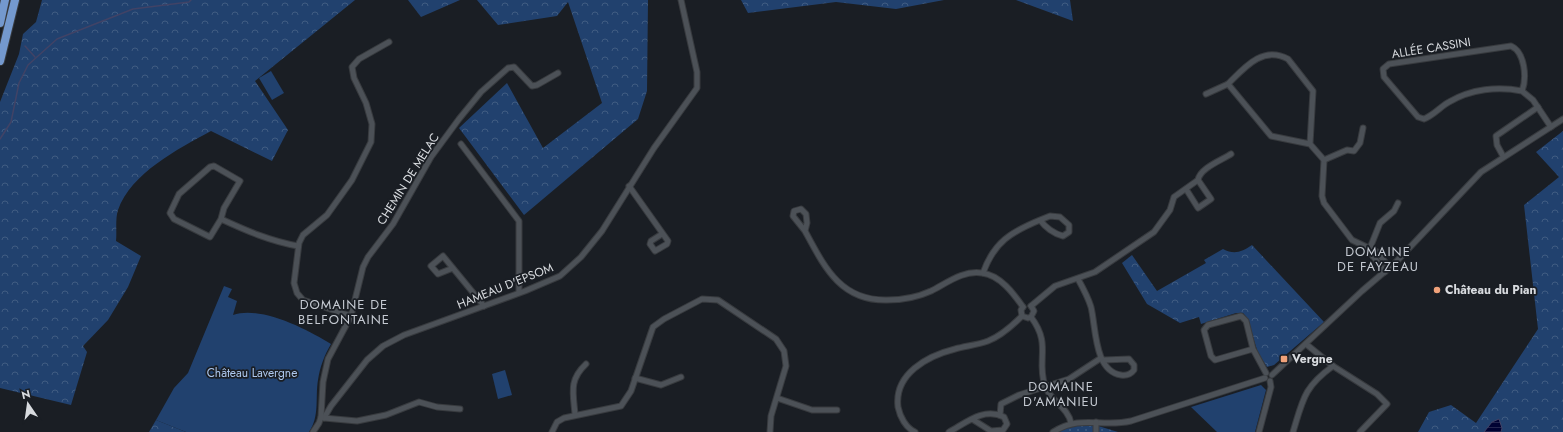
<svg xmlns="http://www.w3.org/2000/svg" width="1563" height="432" viewBox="0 0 1563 432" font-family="Jost,sans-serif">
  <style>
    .grass { fill: url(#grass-dots) }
    .forest { fill: url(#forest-crowns) }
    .garden { fill: #21416e }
    .water { fill: url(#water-rules); stroke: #414366 }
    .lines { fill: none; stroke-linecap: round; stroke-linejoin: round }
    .stream { stroke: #414366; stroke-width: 1.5 }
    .minor-casing { stroke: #383b3f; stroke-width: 7 }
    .trunk-casing { stroke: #383b3f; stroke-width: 10 }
    .minor { stroke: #4c5157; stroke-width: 5 }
    .trunk { stroke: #7499ce; stroke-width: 8 }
    .poi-dot { fill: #f0a27a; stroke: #1a1e24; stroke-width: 1.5 }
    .labels { text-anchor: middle; stroke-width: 3.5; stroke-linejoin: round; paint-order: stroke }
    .street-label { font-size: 12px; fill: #d8dbdf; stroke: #1a1e24 }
    .poi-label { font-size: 12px; font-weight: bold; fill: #d8dbdf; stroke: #1a1e24; text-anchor: start }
    .park-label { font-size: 12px; fill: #acc6ec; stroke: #1a1e24 }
    .neighbourhood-label { font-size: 13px; letter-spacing: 1px; fill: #c5cad2; stroke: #1a1e24 }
  </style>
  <defs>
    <pattern id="grass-dots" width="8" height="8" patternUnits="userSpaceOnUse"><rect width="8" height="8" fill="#21416e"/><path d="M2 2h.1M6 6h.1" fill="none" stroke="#405c82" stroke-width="1.8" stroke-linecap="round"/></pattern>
    <pattern id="forest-crowns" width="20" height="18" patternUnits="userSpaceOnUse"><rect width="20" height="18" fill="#21416e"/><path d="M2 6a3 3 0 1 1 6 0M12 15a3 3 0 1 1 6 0" fill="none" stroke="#405c82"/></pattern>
    <pattern id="water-rules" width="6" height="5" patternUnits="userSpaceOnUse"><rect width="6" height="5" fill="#000232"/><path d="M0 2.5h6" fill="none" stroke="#24264f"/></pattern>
  </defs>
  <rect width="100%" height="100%" fill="#1a1e24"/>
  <polygon class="grass" points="1082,421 1118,432 1053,432"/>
  <g class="forest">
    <path d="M42,0H355L255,81L288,130L272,161L211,131C178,149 131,173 118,210C115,219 117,231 116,241L141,256L128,287L108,320L83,346L87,352L71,405L0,388V102L19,54L23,34L36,22Z"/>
    <polygon points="408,0 460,0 421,17"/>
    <polygon points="477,0 648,0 647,91 638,119 524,215 459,128 507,83 543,148 602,103 568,2 557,16 498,25"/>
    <polygon points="741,0 944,0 896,9 836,2 748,13"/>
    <polygon points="1016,0 1070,0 1073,21"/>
    <polygon points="1563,131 1563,432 1418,432 1429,412 1451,405 1476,423 1538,329 1524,205 1559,177 1536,152"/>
    <path d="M1252,245L1324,322L1274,365L1267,367L1258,353L1247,318L1243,313H1236L1201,324L1199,317L1180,323L1147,304L1122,263L1132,255L1157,291L1206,263L1204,260L1223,249C1234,255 1242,252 1252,245Z"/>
    <polygon points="156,420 186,432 149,432"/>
  </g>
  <g class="garden">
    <polygon points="271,71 284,93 272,100 259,78"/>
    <path d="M224,286L232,289L228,297L237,301L233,315C260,305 307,329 331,344C324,356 320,367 318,380C315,398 320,416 309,432H186L156,420L174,388L188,373Z"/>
    <polygon points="505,370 512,395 498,399 492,374"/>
    <polygon points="1261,385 1266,390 1255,432 1217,432 1191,407"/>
  </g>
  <polygon class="water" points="1499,419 1502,428 1501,432 1484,432 1492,422"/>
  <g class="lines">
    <g class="stream">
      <polyline points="25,46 35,57"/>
      <polyline points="0,139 11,122 19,83 28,65 57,39 133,9 189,2 191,0"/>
    </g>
    <g class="minor-casing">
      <g id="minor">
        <path d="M1522,91C1498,86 1471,89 1449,102C1440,107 1434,115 1424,119L1418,117L1384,77L1383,69L1389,64L1511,46C1525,52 1527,78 1522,91L1533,100L1551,127"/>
        <polyline points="1206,94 1228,84"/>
        <polyline points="461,144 519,221 519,292"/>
        <path d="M1310,144L1271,136L1228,84C1244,68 1263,45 1288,59L1313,91L1310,144L1324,160L1322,196L1324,203L1352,240L1377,252L1390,268"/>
        <polyline points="1503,156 1497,145 1496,136 1538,107"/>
        <polyline points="1324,160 1347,150 1354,151 1360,143 1363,128"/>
        <polyline points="629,186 668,241 667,244 655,251 650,244 651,241 662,234"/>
        <polyline points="1186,189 1198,208 1211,199 1198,180"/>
        <path d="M221,219L210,237L174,219L170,213L179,194L210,167L214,166L240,181L224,208L221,219C247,231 270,241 298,246"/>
        <path d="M805,231L793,216L794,211L801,209L806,214L807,223L805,231C824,266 840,301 887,300C902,300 918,297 931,291C947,283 963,270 982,273C1000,275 1014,294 1023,307"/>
        <polyline points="1370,248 1380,223 1394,211 1398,203"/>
        <polyline points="1370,248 1372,255 1385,272"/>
        <polyline points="453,268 438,274 431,266 443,256 484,306"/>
        <path d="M983,273C994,242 1011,232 1040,220C1045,227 1054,234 1063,236L1069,232V225L1060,217L1050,216L1040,220"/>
        <path d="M1078,279C1083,288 1088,297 1091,307C1096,327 1094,371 1121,375C1127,376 1131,374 1134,370V365L1129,359L1104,360"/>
        <path d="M1031,306L1055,286L1095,272L1154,232L1170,210L1174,197L1198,180C1200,168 1222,160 1231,154"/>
        <polyline points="1031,306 1034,311 1031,317"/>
        <polyline points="1023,307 1021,310 1022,316 1028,318 1031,317"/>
        <polyline points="351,316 303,300 297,293 294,283 299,243 303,235 327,215 352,180 371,142 372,124 366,103 354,78 352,67 359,59 389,42"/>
        <path d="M1031,317C1052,345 1036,359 1045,386C1051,402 1068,407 1071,423"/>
        <polyline points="1306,344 1333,366 1377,394 1387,404 1360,432"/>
        <polyline points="1253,349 1215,360 1211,356 1204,330 1208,325 1241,316 1246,321 1253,349 1266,373"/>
        <polyline points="1272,375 1362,291 1396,262 1481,172 1563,119"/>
        <polyline points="635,378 661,385 681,377"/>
        <polyline points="777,398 812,410 837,410"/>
        <path d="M575,414C573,392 569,380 586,364"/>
        <polyline points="1000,415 1001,404 1019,395 1069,379 1101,358"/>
        <polyline points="321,417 324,418 331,406 367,360 383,346 404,335 525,291 560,276 581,257 602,231 654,148 697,88 697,72 681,0"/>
        <polyline points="324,418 357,421 386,415 419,402 437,407 460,409"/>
        <polyline points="313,432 319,423 321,417 323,382 328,359 351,316 363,267 368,257 393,224 431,157 459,119 481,92 508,68 514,67 532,86 537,85 558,73"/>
        <polyline points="552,432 557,422 564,418 621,406 631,391 653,327 664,319 702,299 718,300 776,339 784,351 786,366 771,416 770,432"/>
        <path d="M915,432C906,428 900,417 898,407C894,374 927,356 955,349C966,346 977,345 988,341C1001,336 1012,326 1022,316"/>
        <path d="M949,432C966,423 983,407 1004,417L1007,424L1003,430L991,431L972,419"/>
        <path d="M1053,432C1082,414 1101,428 1131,421L1265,378"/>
        <polyline points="1096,432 1096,422"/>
        <polyline points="1259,432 1271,387 1270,381"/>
        <path d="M1293,432C1303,399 1304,387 1333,366"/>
      </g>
    </g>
    <g class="trunk-casing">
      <g id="trunk">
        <polyline points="0,23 5,0"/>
        <polyline points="0,61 15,0"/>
      </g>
    </g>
    <use href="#minor" class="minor"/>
    <use href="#trunk" class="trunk"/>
  </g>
  <g class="poi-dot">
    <circle cx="1437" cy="290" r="4"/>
    <rect x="1280" y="355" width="8" height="8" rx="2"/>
  </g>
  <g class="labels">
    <g class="street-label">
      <text transform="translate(1431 48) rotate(-9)" y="4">ALLÉE CASSINI</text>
      <text transform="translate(408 179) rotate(-58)" y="4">CHEMIN DE MELAC</text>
      <text transform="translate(505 286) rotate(-22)" y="4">HAMEAU D'EPSOM</text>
    </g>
    <g class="poi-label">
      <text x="1445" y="294">Château du Pian</text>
      <text x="1292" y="363">Vergne</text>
    </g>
    <g class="park-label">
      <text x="252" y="377">Château Lavergne</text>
    </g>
    <g class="neighbourhood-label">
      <text x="1378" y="256">DOMAINE<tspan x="1378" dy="15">DE FAYZEAU</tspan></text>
      <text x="344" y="309">DOMAINE DE<tspan x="344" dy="15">BELFONTAINE</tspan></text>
      <text x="1061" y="391">DOMAINE<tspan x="1061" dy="15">D'AMANIEU</tspan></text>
    </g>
  </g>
  <g transform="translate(28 404) rotate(347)" stroke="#1a1e24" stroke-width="3" paint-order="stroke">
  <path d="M0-3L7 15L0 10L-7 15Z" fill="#d8dbdf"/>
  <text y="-6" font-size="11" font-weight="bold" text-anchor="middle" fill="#d8dbdf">N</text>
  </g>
</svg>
